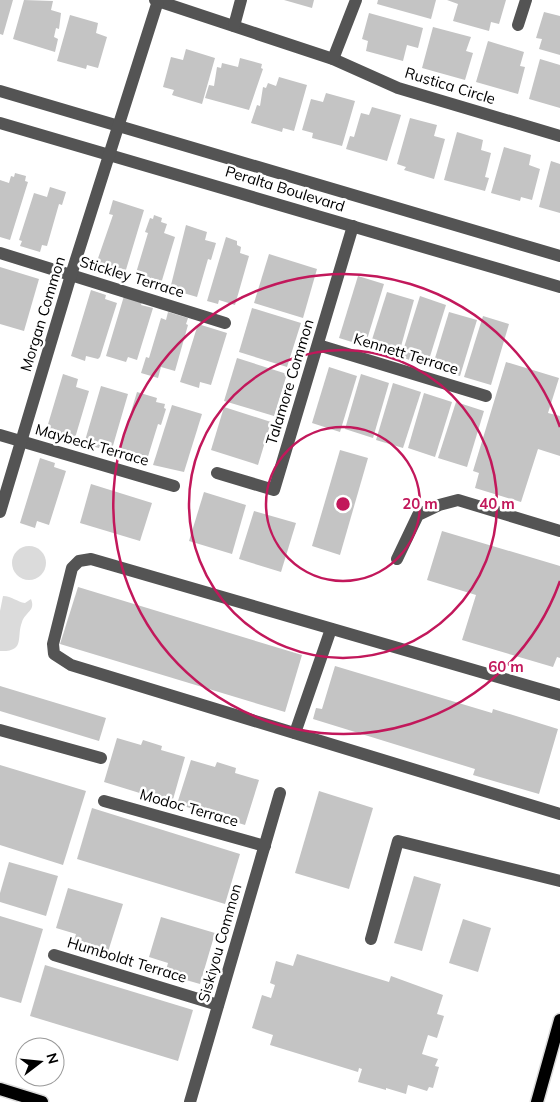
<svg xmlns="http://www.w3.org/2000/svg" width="560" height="1102" viewBox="0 0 560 1102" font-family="Mulish,sans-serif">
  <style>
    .green { fill: #dbdbdb }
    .building { fill: #c4c4c4 }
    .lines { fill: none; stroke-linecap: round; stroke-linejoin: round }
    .major-casing { stroke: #dbdbdb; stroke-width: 15 }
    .minor { stroke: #545454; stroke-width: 12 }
    .major { stroke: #000; stroke-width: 12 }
    .ring { fill: none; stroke: #c2185b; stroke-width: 2.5 }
    .labels { text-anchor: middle; stroke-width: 5; stroke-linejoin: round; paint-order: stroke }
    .street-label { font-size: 15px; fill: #000; stroke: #fff }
    .centre { fill: #c2185b; stroke: #fff; stroke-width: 2.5 }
    .ring-label { font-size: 15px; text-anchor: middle; font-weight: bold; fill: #c2185b; stroke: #fff; stroke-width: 5; stroke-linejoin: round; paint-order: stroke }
  </style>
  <rect width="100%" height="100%" fill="#fff"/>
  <g class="green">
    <circle cx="29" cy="563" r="17"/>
    <path d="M3,596C12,596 17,602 25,603L31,599C36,611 25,612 22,622C16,637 26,652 0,651V611Z"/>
  </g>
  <g class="building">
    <polygon points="0,0 13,0 3,35 0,34"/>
    <polygon points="24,0 53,1 51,10 61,13 59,29 56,28 54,37 58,39 55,52 13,39"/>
    <polygon points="284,0 314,0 312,8"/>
    <polygon points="378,0 436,0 431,19 377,4"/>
    <polygon points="447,0 506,0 499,24 491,22 489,31 453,21 458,4"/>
    <polygon points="544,12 560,16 560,55 539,49 542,39 536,38"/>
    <polygon points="369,13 423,28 418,48 407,45 403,61 366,51 368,41 362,39"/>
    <polygon points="70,15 98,23 96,33 107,37 98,68 87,65 86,69 57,61"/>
    <polygon points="433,27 471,37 466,51 473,53 465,80 422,68"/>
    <polygon points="488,41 524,52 520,66 525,67 518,94 476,82"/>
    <polygon points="186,49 215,58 202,104 172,95 174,90 163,87 171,57 183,60"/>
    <polygon points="240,58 262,64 261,68 263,69 249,110 205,98 209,85 214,86 217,67 221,68 222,63 238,67"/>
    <polygon points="540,59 560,65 560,108 529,99"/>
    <polygon points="279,77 307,85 294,131 283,128 282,132 251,123 257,105 260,106 263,87 266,88 268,83 276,86"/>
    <polygon points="326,93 355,101 342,146 312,138 313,133 302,130 311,99 323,102"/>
    <polygon points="372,107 401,115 387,161 346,149 350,136 354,137 361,113 369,115"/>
    <polygon points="410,118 437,125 434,136 445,139 434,179 404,170 406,167 397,164"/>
    <polygon points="457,132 483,140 481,150 491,153 485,177 489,178 485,191 444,180"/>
    <polygon points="504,147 531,155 529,165 540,169 532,200 521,197 520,201 491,193"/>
    <polygon points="551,161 560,164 560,213 539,207"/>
    <polygon points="15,173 26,176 25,181 28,182 10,240 0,237 0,180 9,183 11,176 14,177"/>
    <polygon points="50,187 66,192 62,205 59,204 47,246 42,245 40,252 20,246 22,241 19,240 34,193 47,197"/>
    <polygon points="113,200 144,210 125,273 95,267 113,215 109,214"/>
    <polygon points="154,215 162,218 161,222 167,224 164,233 175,237 160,287 141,282 143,275 136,273 148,233 145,232 150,218 153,219"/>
    <polygon points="186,225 207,232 205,240 216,243 211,260 208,259 197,297 170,289"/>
    <polygon points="226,237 237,241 237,245 241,247 240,253 249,256 235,305 219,300 218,304 207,301"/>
    <polygon points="269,254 317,269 303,318 254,303"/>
    <polygon points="0,267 39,279 24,331 0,324"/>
    <polygon points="358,276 384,284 365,346 339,338"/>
    <polygon points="91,290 106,295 105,299 117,303 100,357 98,359 86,356 85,361 71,356"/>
    <polygon points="387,292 414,300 398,357 369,349"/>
    <polygon points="124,296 142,302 141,305 153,308 137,360 128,357 126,362 106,356"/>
    <polygon points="420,296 446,305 427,366 401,357"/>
    <polygon points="252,308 301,323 287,367 239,352"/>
    <polygon points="168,312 188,318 186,324 188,325 175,371 161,367 158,378 141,373 146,357 149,358 161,318 166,320"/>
    <polygon points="449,312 477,320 460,376 432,368"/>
    <polygon points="483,316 509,324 491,385 464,377"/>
    <polygon points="198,324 227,333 211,385 200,382 199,388 180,382"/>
    <polygon points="237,358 287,374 274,416 224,401"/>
    <polygon points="506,362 559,378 548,413 560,416 560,456 538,449 521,502 475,488 479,473 473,471"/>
    <polygon points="329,367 357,376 340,432 312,423"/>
    <polygon points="63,374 78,379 76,387 89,391 75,438 71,439 46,431"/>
    <polygon points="361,374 389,383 373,438 345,429"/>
    <polygon points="393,383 421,392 403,448 376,440"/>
    <polygon points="101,386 128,394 112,449 100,445 99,448 84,444"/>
    <polygon points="137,392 157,398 156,402 165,404 164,408 166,409 161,425 158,424 146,463 118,455"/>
    <polygon points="424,393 452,402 435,457 408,448"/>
    <polygon points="456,402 484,411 467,467 438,458"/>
    <polygon points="172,405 202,414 184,472 153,465"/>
    <polygon points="224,407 271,422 258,465 211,450"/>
    <polygon points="340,450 368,458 340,555 312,546"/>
    <polygon points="40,458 55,463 54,467 66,471 49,525 37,521 35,528 20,523"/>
    <polygon points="91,484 152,503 140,541 80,523"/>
    <polygon points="204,492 246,505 232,554 189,541"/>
    <polygon points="254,511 296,523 281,572 239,559"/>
    <polygon points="442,531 560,566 560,658 557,657 553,667 462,640 476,595 427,580"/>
    <polygon points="78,587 302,655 285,712 60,644"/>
    <polygon points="335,666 492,713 493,709 558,729 539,794 473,775 475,769 313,719 316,708 322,709"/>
    <polygon points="0,686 106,718 99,741 0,711"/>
    <polygon points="117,738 141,745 143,740 162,746 161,750 185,757 172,803 104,782"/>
    <polygon points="191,760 215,767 217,762 236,768 235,773 259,780 245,825 177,804"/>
    <polygon points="0,765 86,791 63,865 0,845"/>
    <polygon points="319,791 373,808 349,889 295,873"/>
    <polygon points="92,808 240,854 225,904 77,859"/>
    <polygon points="9,862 58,876 46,916 0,902 0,893"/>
    <polygon points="414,876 441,884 422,951 394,943"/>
    <polygon points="68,888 123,904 107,955 73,944 76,934 56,928"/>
    <polygon points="0,916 43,929 21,1003 0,997"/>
    <polygon points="161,917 215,933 200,984 165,974 168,963 149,957"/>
    <polygon points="463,919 491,928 478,972 449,963"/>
    <polygon points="297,954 389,982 391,976 443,995 437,1014 444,1016 437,1038 428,1035 422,1054 438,1059 435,1066 439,1067 433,1088 429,1087 427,1091 408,1085 406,1094 386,1088 386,1090 358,1082 362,1069 359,1068 358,1072 270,1045 273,1035 252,1028 262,995 271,998 275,985 270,983 276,961 293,966"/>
    <polygon points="45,965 193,1010 178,1061 30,1016"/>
  </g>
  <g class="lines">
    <g class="major-casing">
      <g id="major">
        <polyline points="0,1089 42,1102"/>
        <polyline points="537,1102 560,1020"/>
      </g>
    </g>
    <g class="minor">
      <polyline points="155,0 333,59 398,88 560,136"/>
      <polyline points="518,25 526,0"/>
      <polyline points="234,26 241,0"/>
      <polyline points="333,59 356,0"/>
      <polyline points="0,91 560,256"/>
      <polyline points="0,123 560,287"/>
      <polyline points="0,253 225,323"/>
      <polyline points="318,345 486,396"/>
      <polyline points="0,435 174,486"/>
      <polyline points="217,473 274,490 353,226"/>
      <polyline points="0,512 71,275 158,1"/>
      <polyline points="397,559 418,515 439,505 458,500 560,531"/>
      <polyline points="560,695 91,559 79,561 72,568 53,644 54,654 71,665 560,814"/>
      <polyline points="0,730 101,758"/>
      <polyline points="295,733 331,629"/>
      <polyline points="104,801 265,846"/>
      <polyline points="371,939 398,841 560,881"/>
      <polyline points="54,955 218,1005"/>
      <polyline points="190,1102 280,793"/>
    </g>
    <use href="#major" class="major"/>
  </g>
  <g class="ring">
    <circle cx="343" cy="504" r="77"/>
    <circle cx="343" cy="504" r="154"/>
    <path d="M560 581A230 230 0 1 1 560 427"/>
  </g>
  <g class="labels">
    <g class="street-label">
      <text transform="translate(450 86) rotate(17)" y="5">Rustica Circle</text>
      <text transform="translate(285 189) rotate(17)" y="5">Peralta Boulevard</text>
      <text transform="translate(132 277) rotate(17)" y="5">Stickley Terrace</text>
      <text transform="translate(43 314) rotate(-73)" y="5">Morgan Common</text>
      <text transform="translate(406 354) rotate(17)" y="5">Kennett Terrace</text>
      <text transform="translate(290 382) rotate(-73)" y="5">Talamore Common</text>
      <text transform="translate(92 445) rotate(16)" y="5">Maybeck Terrace</text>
      <text transform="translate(189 808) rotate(16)" y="5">Modoc Terrace</text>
      <text transform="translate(220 943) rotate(-74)" y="5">Siskiyou Common</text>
      <text transform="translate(127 960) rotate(17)" y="5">Humboldt Terrace</text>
    </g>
  </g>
  <circle cx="343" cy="504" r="8" class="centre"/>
  <g class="ring-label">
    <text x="420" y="509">20 m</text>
    <text x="497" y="509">40 m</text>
    <text x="506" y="672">60 m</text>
  </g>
  <g transform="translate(40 1062) rotate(74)"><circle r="24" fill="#ffffff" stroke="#999999"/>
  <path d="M0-4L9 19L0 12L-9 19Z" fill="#000000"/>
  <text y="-8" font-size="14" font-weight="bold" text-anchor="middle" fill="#000000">N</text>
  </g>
</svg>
